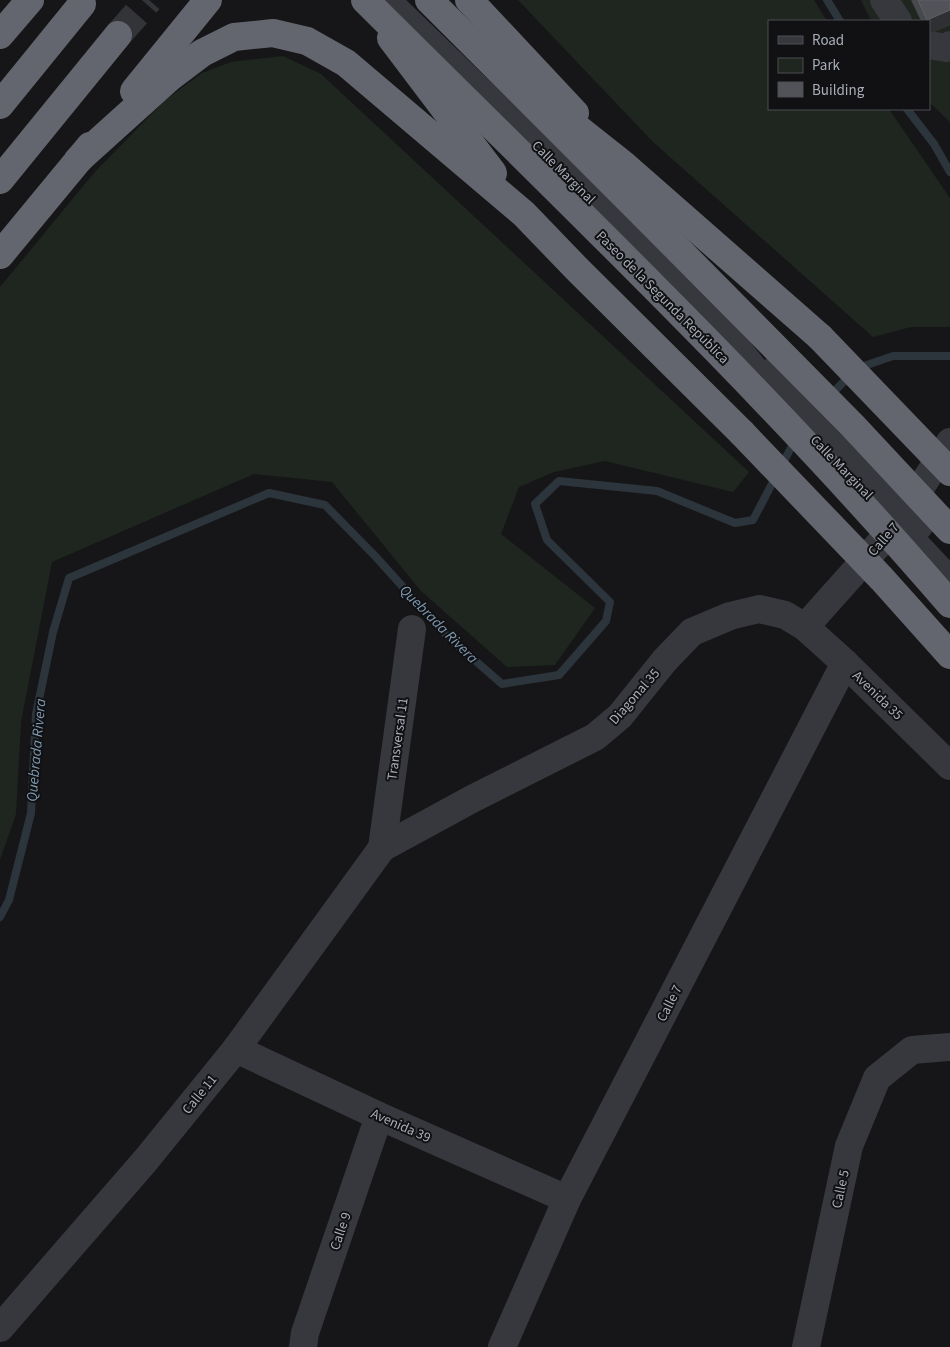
<svg xmlns="http://www.w3.org/2000/svg" width="950" height="1347" viewBox="0 0 950 1347" font-family="'Source Sans 3',sans-serif">
  <style>
    .green { fill: #1e261f }
    .lines { fill: none; stroke-linecap: round; stroke-linejoin: round }
    .stream { stroke: #2c353c; stroke-width: 8 }
    .highway-tunnel { stroke: #333438; stroke-width: 28; stroke-dasharray: 28 14; stroke-linecap: butt }
    .minor { stroke: #37383d; stroke-width: 28 }
    .highway { stroke: #63666e; stroke-width: 28 }
    .highway-bridge { stroke: #63666e; stroke-width: 28 }
    .wall { fill: #47494d }
    .shaded-wall { fill: #2f3033 }
    .building { fill: #525359; stroke: #5f6168 }
    .labels { text-anchor: middle; stroke-width: 4; stroke-linejoin: round; paint-order: stroke }
    .street-label { font-size: 14px; fill: #a8adb8; stroke: #111113 }
    .water-label { font-size: 15px; font-style: italic; fill: #7f9bb3; stroke: #111113 }
  </style>
  <rect width="100%" height="100%" fill="#161618"/>
  <g class="green">
    <polygon points="518,0 814,0 827,21 769,21 769,109 889,109 950,198 950,327 911,327 873,337 653,142"/>
    <polygon points="861,0 950,0 950,122 929,102 929,21 871,21"/>
    <polygon points="283,56 321,74 749,472 733,492 605,461 554,472 519,487 501,534 595,608 555,665 507,667 421,591 332,482 254,474 52,562 21,722 16,814 0,860 0,287 93,174 164,101 202,73 231,62"/>
  </g>
  <g class="lines">
    <g class="stream">
      <polyline points="827,0 840,21"/>
      <polyline points="907,109 934,144 950,172"/>
      <polyline points="858,368 893,356 950,356"/>
      <polyline points="830,396 850,375"/>
      <polyline points="0,917 9,900 31,813 36,714 53,632 69,578 269,493 325,505 376,557 447,636 502,684 559,675 606,621 610,602 547,540 535,504 559,481 657,491 735,523 753,520 795,440"/>
    </g>
    <polyline class="highway-tunnel" points="118,35 149,0"/>
    <g class="minor">
      <polyline points="386,0 564,172 738,349 777,398"/>
      <polyline points="884,0 898,21"/>
      <polyline points="929,45 946,48 950,45"/>
      <polyline points="769,373 784,386 839,441 919,526"/>
      <polyline points="891,518 950,581"/>
      <polyline points="805,627 897,524 950,442"/>
      <polyline points="382,848 412,629"/>
      <polyline points="236,1049 379,1116 567,1199"/>
      <polyline points="0,1328 145,1161 236,1049 382,848 472,799 595,737 620,716 665,660 692,632 730,616 759,609 785,615 805,627 845,663 950,766"/>
      <polyline points="303,1347 305,1333 379,1116"/>
      <polyline points="502,1347 567,1199 845,663"/>
      <polyline points="806,1347 849,1146 877,1078 912,1050 950,1047"/>
    </g>
    <g class="highway">
      <polyline points="469,0 575,113"/>
      <polyline points="0,35 30,0"/>
      <polyline points="391,38 493,173"/>
      <polyline points="134,91 208,0"/>
      <polyline points="547,104 624,165 820,337"/>
      <polyline points="0,105 82,4"/>
      <polyline points="78,160 169,78 202,53 234,37 273,33 307,41 346,63 524,214 577,269 742,433"/>
      <polyline points="0,180 118,35"/>
      <polyline points="0,255 90,146"/>
    </g>
    <g class="highway-bridge">
      <path d="M365,0C563,197 767,391 950,604"/>
      <polyline points="429,0 644,215 852,425 950,530"/>
      <polyline points="820,337 950,472"/>
      <polyline points="742,433 882,579 950,655"/>
    </g>
  </g>
  <polygon class="wall" points="911,0 950,0 950,25 929,34 929,21 921,21"/>
  <polygon class="shaded-wall" points="950,10 950,25 929,34 929,21 927,21 927,20"/>
  <polygon class="building" points="918,0 950,0 950,10 927,20"/>
  <g class="labels">
    <g class="street-label">
      <text transform="translate(564 172) rotate(45)" y="5">Calle Marginal</text>
      <text transform="translate(663 297) rotate(45)" y="5">Paseo de la Segunda República</text>
      <text transform="translate(842 467) rotate(46)" y="5">Calle Marginal</text>
      <text transform="translate(883 539) rotate(-49)" y="5">Calle 7</text>
      <text transform="translate(878 695) rotate(44)" y="5">Avenida 35</text>
      <text transform="translate(634 696) rotate(-49)" y="5">Diagonal 35</text>
      <text transform="translate(397 739) rotate(-82)" y="5">Transversal 11</text>
      <text transform="translate(669 1003) rotate(-63)" y="5">Calle 7</text>
      <text transform="translate(199 1094) rotate(-51)" y="5">Calle 11</text>
      <text transform="translate(401 1125) rotate(24)" y="5">Avenida 39</text>
      <text transform="translate(840 1189) rotate(-78)" y="5">Calle 5</text>
      <text transform="translate(340 1231) rotate(-71)" y="5">Calle 9</text>
    </g>
    <g class="water-label">
      <text transform="translate(439 624) rotate(45)" y="5">Quebrada Rivera</text>
      <text transform="translate(36 750) rotate(-85)" y="5">Quebrada Rivera</text>
    </g>
  </g>
  <rect x="768" y="20" width="162" height="90" fill="#111113" stroke="#4d4f55"/>
  <rect x="778" y="36" width="25" height="8" fill="#37383d" stroke="#4d4f55"/>
  <text x="812" y="45" font-size="15" fill="#a8adb8">Road</text>
  <rect x="778" y="58" width="25" height="15" fill="#1e261f" stroke="#4d4f55"/>
  <text x="812" y="70" font-size="15" fill="#a8adb8">Park</text>
  <rect x="778" y="82" width="25" height="15" fill="#525359" stroke="#4d4f55"/>
  <text x="812" y="95" font-size="15" fill="#a8adb8">Building</text>
</svg>
